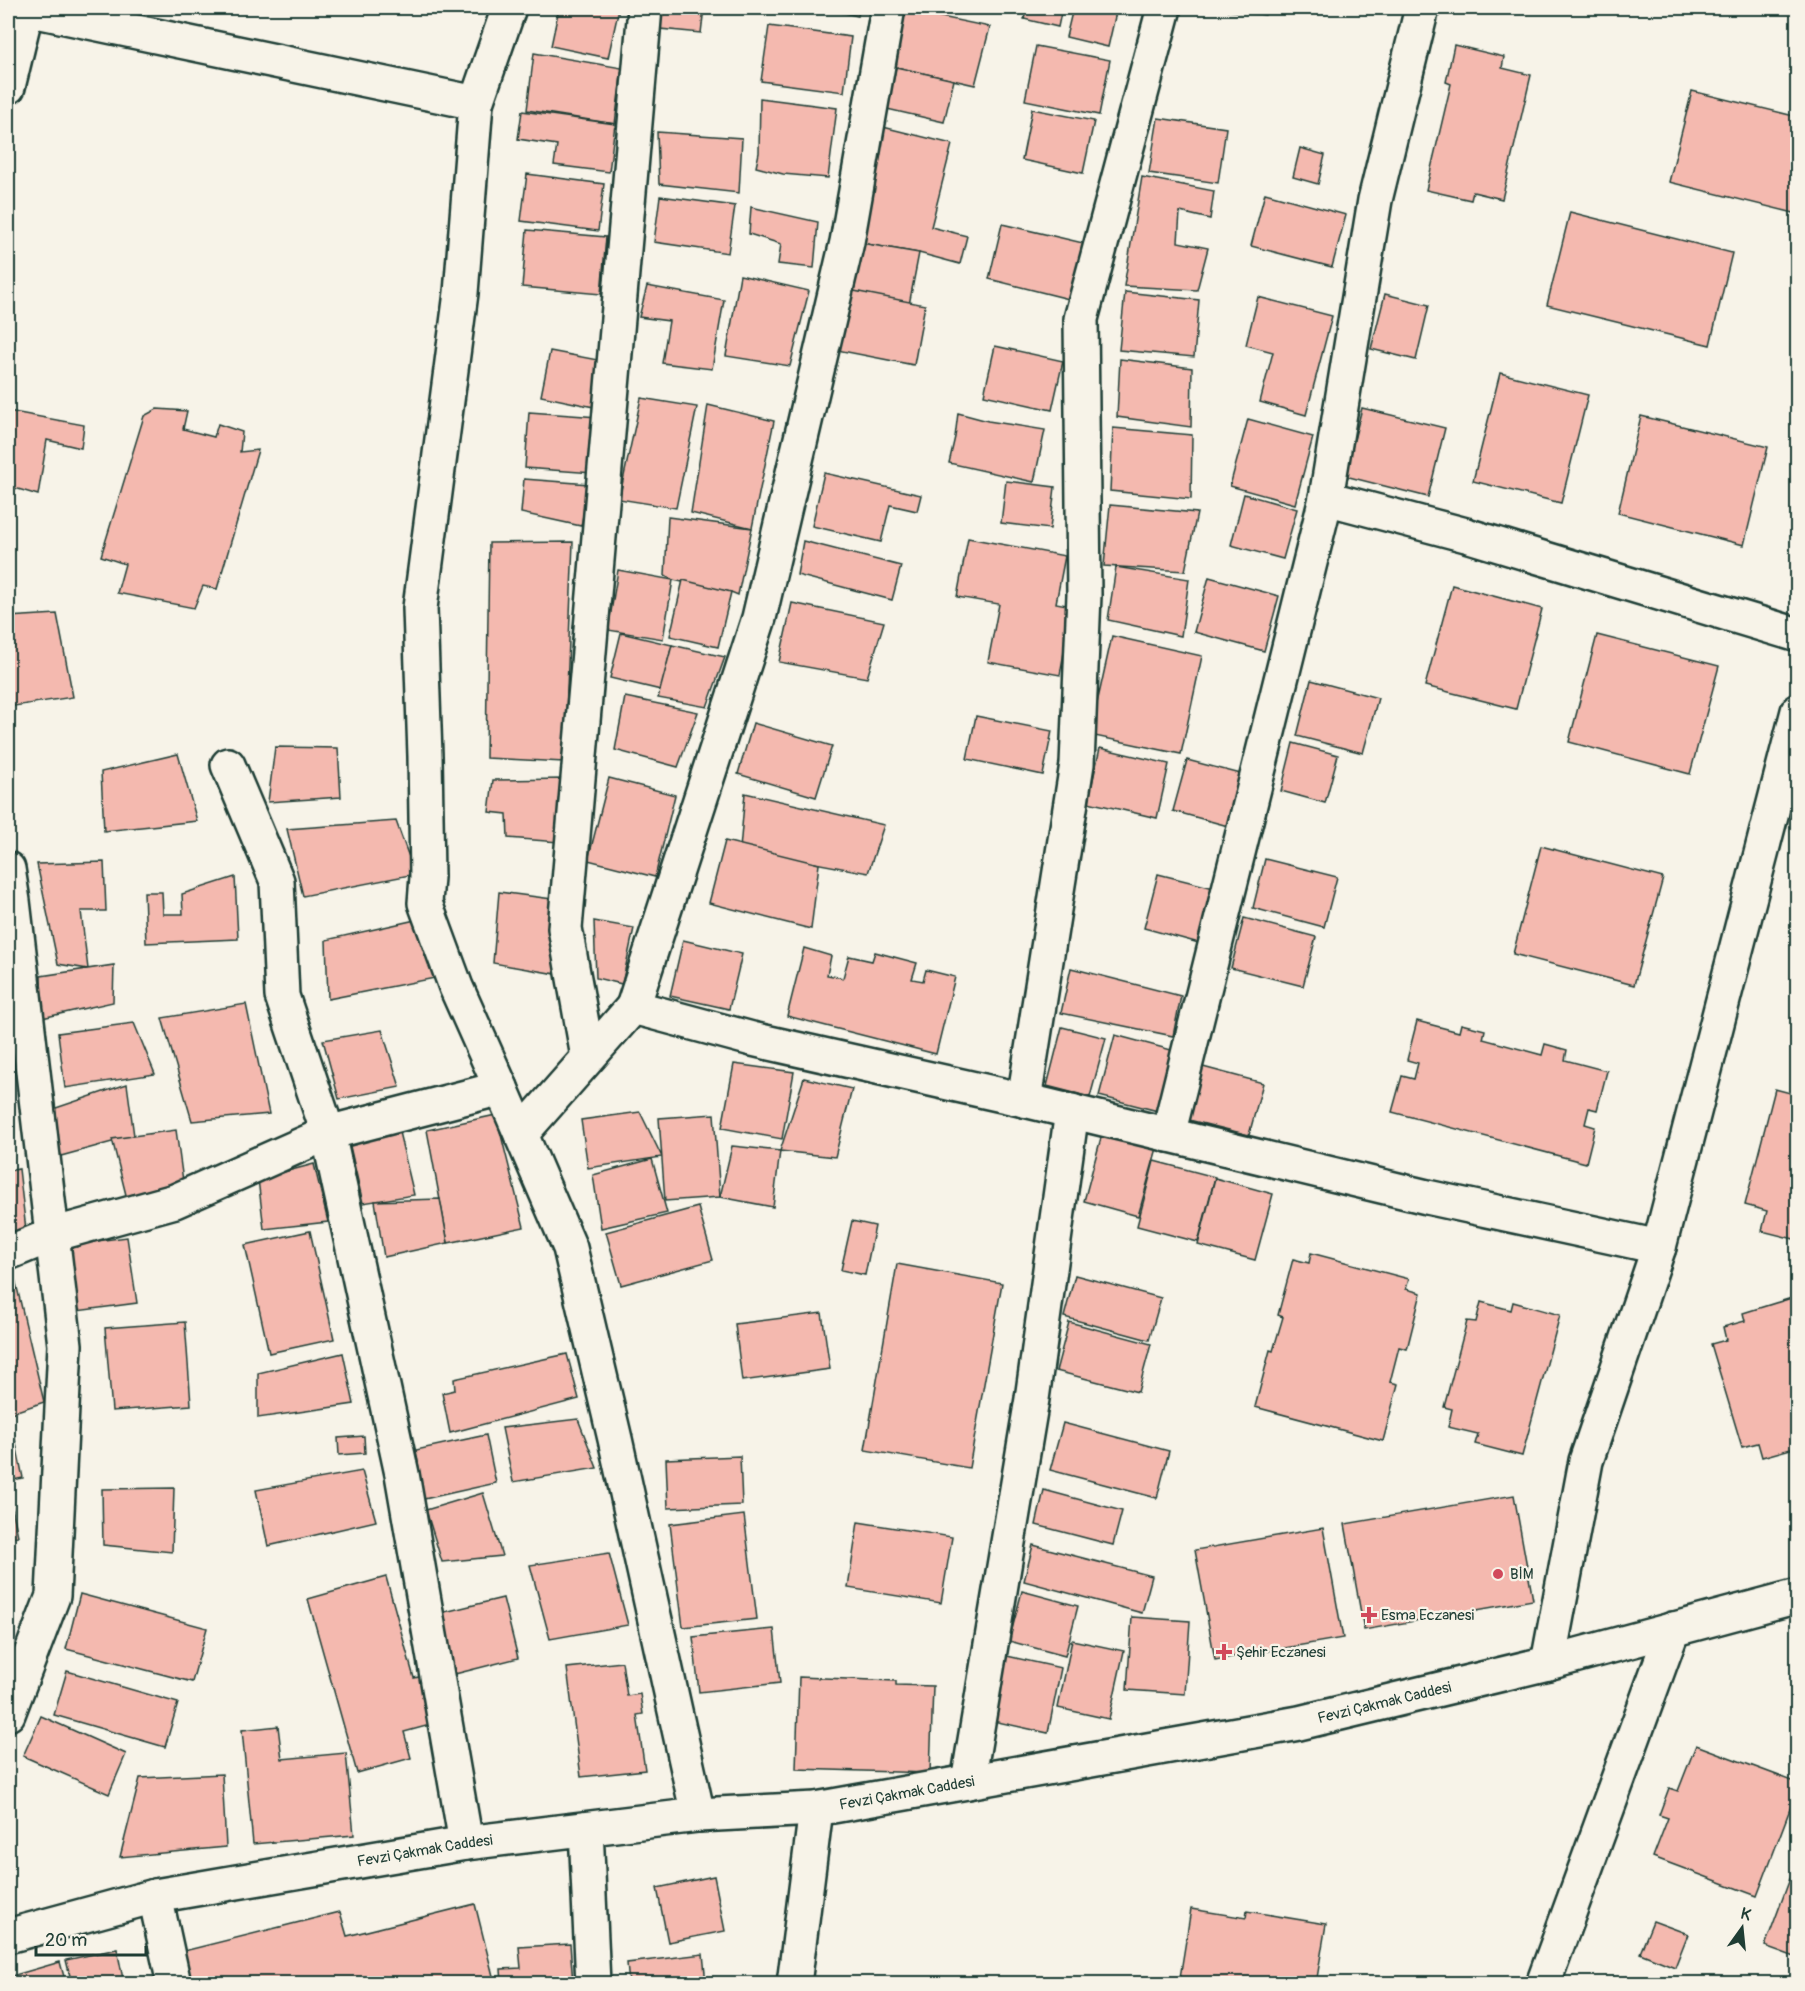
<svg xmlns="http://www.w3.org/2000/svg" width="1805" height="1991" viewBox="0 0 1805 1991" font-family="Pangolin,sans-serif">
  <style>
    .building { fill: #f4b9af; stroke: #1f3d34; stroke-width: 1.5 }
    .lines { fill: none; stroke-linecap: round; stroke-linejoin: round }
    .minor-casing { stroke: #1f3d34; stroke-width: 38 }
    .minor { stroke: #f7f3e8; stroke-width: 33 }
    .poi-dot { fill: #d1495b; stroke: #f7f3e8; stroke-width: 2 }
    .labels { text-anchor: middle; stroke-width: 4.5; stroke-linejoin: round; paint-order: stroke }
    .poi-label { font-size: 15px; fill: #1f3d34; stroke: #f7f3e8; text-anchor: start }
    .street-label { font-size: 15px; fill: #1f3d34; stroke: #f7f3e8 }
  </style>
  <rect width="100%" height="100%" fill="#f7f3e8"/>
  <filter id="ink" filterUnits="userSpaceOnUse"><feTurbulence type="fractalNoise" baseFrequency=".0167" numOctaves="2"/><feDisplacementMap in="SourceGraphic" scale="12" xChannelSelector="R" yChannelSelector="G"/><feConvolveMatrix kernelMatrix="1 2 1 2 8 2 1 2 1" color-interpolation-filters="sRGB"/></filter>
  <g filter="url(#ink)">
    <g class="building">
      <polygon points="559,8 619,8 608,58 551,46"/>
      <polygon points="663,8 704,8 701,33 660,29"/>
      <polygon points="823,8 860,8 858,16"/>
      <polygon points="1027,8 1062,8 1058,27 1024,19"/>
      <polygon points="1073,8 1117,8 1108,47 1066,37"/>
      <polygon points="1210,8 1266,8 1265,15"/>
      <polygon points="903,9 990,27 975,85 896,67"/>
      <polygon points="769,26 851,37 844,92 761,81"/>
      <polygon points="1454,45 1504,57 1502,68 1531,75 1502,199 1473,192 1471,200 1426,190 1451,84 1446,82"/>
      <polygon points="1036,46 1110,60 1099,115 1025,100"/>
      <polygon points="534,53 622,68 615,124 527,110"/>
      <polygon points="896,67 954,80 944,122 887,109"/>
      <polygon points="1692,91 1798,117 1798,214 1669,182"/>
      <polygon points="760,98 837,108 828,178 783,174 756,167 759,153"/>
      <polygon points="1032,109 1094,121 1083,173 1022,160"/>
      <polygon points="522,111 615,124 609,172 554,165 557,145 518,139"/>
      <polygon points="1158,118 1226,128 1218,183 1149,173"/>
      <polygon points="883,127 952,144 931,227 967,236 960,264 919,253 861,243"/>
      <polygon points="657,132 742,138 739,193 659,184"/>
      <polygon points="1300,148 1325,155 1318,184 1293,177"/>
      <polygon points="527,174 604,184 598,231 521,221"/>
      <polygon points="1142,177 1214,191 1210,219 1180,212 1178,242 1208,248 1197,290 1124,286"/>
      <polygon points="1265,193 1346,215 1332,267 1251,246"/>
      <polygon points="660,196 735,206 728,253 654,242"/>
      <polygon points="751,207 818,222 814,268 778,264 781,244 749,234"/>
      <polygon points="1570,212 1732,253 1710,345 1547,305"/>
      <polygon points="1002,224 1083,243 1069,299 989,279"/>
      <polygon points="527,230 606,237 601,294 522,287"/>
      <polygon points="861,243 919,253 909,305 849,290"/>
      <polygon points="740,275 809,291 790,366 726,356"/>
      <polygon points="647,286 724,300 712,369 662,363 669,321 639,317"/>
      <polygon points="849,290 925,305 914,365 837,350"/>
      <polygon points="1125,292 1199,300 1194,357 1119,350"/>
      <polygon points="1385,294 1429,305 1416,360 1371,349"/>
      <polygon points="1258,297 1332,316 1306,415 1260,402 1273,352 1246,345"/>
      <polygon points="995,346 1063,361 1052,410 984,395"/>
      <polygon points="550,351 603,361 594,407 541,396"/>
      <polygon points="1120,359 1192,368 1191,427 1117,417"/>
      <polygon points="1500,373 1588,395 1561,503 1473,481"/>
      <polygon points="641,398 697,407 676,508 619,499"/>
      <polygon points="708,405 774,421 752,528 691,513"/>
      <polygon points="1362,408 1445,428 1428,497 1345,476"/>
      <polygon points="157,409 187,411 183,429 214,437 218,424 242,432 240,452 258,450 217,589 203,586 194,608 117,593 125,564 101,556 144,416"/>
      <polygon points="8,411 84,425 81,448 47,440 38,495 8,486"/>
      <polygon points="529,412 598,417 593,473 525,468"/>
      <polygon points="958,413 988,421 1045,430 1034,482 949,463 955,437"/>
      <polygon points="1641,416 1768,447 1744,545 1618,513"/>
      <polygon points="1248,419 1313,437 1295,504 1230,486"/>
      <polygon points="1113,428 1192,435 1191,499 1110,491"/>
      <polygon points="824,473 921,495 917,511 890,505 881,542 812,526"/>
      <polygon points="524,479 589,484 581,526 521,513"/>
      <polygon points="1006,481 1055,487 1050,529 1001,523"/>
      <polygon points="1244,494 1297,509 1283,559 1231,545"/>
      <polygon points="1110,505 1197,513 1185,571 1104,566"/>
      <polygon points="668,517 752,528 738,595 731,592 673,580 665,576"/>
      <polygon points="968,538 1065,556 1056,603 1072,606 1060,675 988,662 999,604 957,597"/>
      <polygon points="803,541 901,566 892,600 797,575"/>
      <polygon points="573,542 564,762 486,758 489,543"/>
      <polygon points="1116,567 1189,579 1181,636 1108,620"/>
      <polygon points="618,570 673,580 663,639 608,630"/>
      <polygon points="1209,577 1279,596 1264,651 1194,632"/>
      <polygon points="683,580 731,592 718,647 670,636"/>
      <polygon points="1452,585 1542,609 1516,709 1425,686"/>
      <polygon points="792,603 884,622 867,678 779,662"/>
      <polygon points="57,614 73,697 8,707 8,617"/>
      <polygon points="621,633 672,645 661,690 610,678"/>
      <polygon points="1597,635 1719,666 1690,774 1569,742"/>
      <polygon points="1112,636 1202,656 1181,754 1090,735"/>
      <polygon points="672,645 725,657 707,707 658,698"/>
      <polygon points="1311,680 1378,698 1363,753 1297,736"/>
      <polygon points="625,697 698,712 678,767 615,750"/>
      <polygon points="976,716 1052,731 1043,775 967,759"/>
      <polygon points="753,723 832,746 816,797 738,774"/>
      <polygon points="1293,743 1338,755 1325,803 1281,791"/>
      <polygon points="275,747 338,748 341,797 268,802"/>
      <polygon points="1100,748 1169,764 1157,818 1088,802"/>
      <polygon points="178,754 197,821 104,831 101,772"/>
      <polygon points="1187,760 1241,774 1228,826 1173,811"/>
      <polygon points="609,778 675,795 655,877 588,860"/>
      <polygon points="564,779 559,842 508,838 507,814 489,812 493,780"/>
      <polygon points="745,793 884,825 868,873 740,849"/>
      <polygon points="396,821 415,874 303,896 287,829"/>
      <polygon points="725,841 819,864 811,929 709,903"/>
      <polygon points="1541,846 1663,878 1634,985 1513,954"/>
      <polygon points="1265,859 1337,877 1324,927 1253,908"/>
      <polygon points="104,862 106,911 81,911 88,969 58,964 37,864"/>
      <polygon points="1158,874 1214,888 1199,943 1144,928"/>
      <polygon points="235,877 238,939 146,943 144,892 162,892 163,914 183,914 182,894"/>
      <polygon points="499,892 552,899 556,974 493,963"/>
      <polygon points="1244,918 1316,937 1303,986 1231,968"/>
      <polygon points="420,919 435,978 328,999 326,940"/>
      <polygon points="594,921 634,928 622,984 596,978"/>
      <polygon points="683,940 742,954 729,1009 670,996"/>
      <polygon points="804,948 831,956 827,975 843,978 849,956 872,961 875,952 917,963 912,979 923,981 926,970 955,977 936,1054 787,1016"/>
      <polygon points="114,965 113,1002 42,1018 41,976"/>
      <polygon points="1071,968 1181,996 1173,1036 1061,1013"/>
      <polygon points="246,1004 269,1114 192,1121 162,1018"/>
      <polygon points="1417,1021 1459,1032 1461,1024 1485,1030 1483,1039 1542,1055 1545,1044 1567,1050 1565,1060 1607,1071 1597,1110 1589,1108 1585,1124 1595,1127 1586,1163 1392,1112 1402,1076 1414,1079 1418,1063 1407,1060"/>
      <polygon points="134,1023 155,1074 65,1088 58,1033"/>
      <polygon points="1062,1027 1106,1038 1090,1097 1047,1086"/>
      <polygon points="382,1030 400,1087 339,1099 323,1040"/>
      <polygon points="1115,1035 1175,1051 1158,1111 1099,1096"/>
      <polygon points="734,1064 794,1072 782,1139 722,1128"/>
      <polygon points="1203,1067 1263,1083 1249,1135 1189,1120"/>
      <polygon points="804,1078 852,1089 835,1157 780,1151"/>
      <polygon points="127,1084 134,1136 61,1156 50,1110"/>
      <polygon points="1775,1089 1798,1095 1798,1240 1762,1231 1767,1211 1745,1205"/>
      <polygon points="640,1112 662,1157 588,1168 581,1120"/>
      <polygon points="714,1114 720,1197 665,1201 659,1118"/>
      <polygon points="496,1115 524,1227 448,1243 427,1130"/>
      <polygon points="176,1130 183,1181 127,1199 112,1139"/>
      <polygon points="399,1132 414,1195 363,1203 349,1142"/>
      <polygon points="1102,1134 1157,1148 1138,1216 1084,1201"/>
      <polygon points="732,1146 780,1151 773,1207 720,1197"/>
      <polygon points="652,1159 667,1213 601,1228 593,1175"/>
      <polygon points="1154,1161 1215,1177 1198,1242 1137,1226"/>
      <polygon points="314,1164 328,1222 264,1229 258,1179"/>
      <polygon points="19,1169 26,1230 8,1235 8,1171"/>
      <polygon points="1215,1178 1273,1194 1255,1260 1198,1245"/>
      <polygon points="440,1199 448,1243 384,1257 375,1201"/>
      <polygon points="698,1207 713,1260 621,1285 606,1232"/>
      <polygon points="852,1221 875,1226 865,1275 841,1270"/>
      <polygon points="310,1231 334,1339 269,1353 245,1245"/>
      <polygon points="127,1237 137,1303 77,1311 67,1245"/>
      <polygon points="1311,1253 1409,1279 1406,1289 1421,1293 1407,1349 1399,1347 1390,1382 1398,1384 1383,1441 1255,1407 1270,1350 1273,1351 1283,1317 1278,1315 1293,1259 1309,1263"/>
      <polygon points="897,1264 1002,1283 969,1468 865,1450"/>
      <polygon points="1075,1275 1161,1298 1149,1340 1064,1317"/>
      <polygon points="15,1279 44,1402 8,1414 8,1282"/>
      <polygon points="1798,1296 1798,1447 1762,1457 1758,1443 1742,1447 1711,1344 1726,1340 1723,1327 1745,1321 1743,1313"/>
      <polygon points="1481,1302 1511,1310 1513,1302 1560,1315 1522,1456 1475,1444 1478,1434 1448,1427 1452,1409 1444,1407 1467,1321 1476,1322"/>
      <polygon points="822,1313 830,1369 742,1381 735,1324"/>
      <polygon points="185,1322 191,1405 112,1411 105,1328"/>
      <polygon points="1069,1322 1151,1344 1138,1392 1056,1371"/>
      <polygon points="343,1353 354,1404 258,1418 258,1373"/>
      <polygon points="567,1354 579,1399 450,1433 442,1393 455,1390 454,1379"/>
      <polygon points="578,1419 597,1468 513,1482 502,1428"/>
      <polygon points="1063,1423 1169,1451 1157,1498 1050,1470"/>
      <polygon points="14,1434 23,1478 8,1481 8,1436"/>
      <polygon points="486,1435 496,1483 424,1499 416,1450"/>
      <polygon points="364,1436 365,1453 339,1455 338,1438"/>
      <polygon points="740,1456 742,1505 668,1508 666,1459"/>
      <polygon points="362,1471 376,1521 268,1546 256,1490"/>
      <polygon points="8,1488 18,1536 8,1538"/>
      <polygon points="174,1488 172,1552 103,1545 102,1489"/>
      <polygon points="1044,1490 1122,1511 1113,1545 1036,1525"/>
      <polygon points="483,1493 502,1556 442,1562 426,1510"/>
      <polygon points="1514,1495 1533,1600 1364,1630 1345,1524"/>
      <polygon points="744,1515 757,1619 683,1627 670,1524"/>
      <polygon points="858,1522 952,1537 941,1603 848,1588"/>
      <polygon points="1323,1528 1343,1638 1215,1660 1195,1550"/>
      <polygon points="1033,1545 1152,1576 1142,1613 1024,1581"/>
      <polygon points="609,1553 628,1625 550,1639 530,1565"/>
      <polygon points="386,1577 414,1678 428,1675 441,1722 404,1732 411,1758 357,1773 308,1599"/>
      <polygon points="1022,1591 1078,1606 1065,1656 1009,1641"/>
      <polygon points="80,1594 207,1628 192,1682 66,1649"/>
      <polygon points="503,1598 518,1658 443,1677 428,1616"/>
      <polygon points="1132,1617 1190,1621 1185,1694 1127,1690"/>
      <polygon points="774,1629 780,1683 699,1692 693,1637"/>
      <polygon points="1072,1640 1124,1651 1109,1719 1058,1708"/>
      <polygon points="1007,1656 1061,1668 1048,1733 993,1721"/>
      <polygon points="622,1662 627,1696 640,1694 643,1714 637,1715 645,1770 581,1777 567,1668"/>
      <polygon points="67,1671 178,1703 165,1747 54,1715"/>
      <polygon points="799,1677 896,1681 896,1685 933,1686 930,1773 796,1769"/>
      <polygon points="41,1716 126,1754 109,1794 23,1756"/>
      <polygon points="278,1726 282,1759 346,1753 354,1835 253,1844 242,1730"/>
      <polygon points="1696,1745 1798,1783 1798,1788 1757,1896 1653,1857 1668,1818 1659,1815 1669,1788 1678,1791"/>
      <polygon points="222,1774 226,1847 120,1857 140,1778"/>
      <polygon points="714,1876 725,1931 668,1942 657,1888"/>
      <polygon points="1791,1876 1798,1879 1798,1951 1795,1957 1765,1946"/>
      <polygon points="475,1904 495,1984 184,1984 176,1953 340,1912 347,1936"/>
      <polygon points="1191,1909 1246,1918 1247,1911 1326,1924 1316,1984 1179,1984"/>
      <polygon points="1653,1921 1688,1934 1675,1967 1640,1953"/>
      <polygon points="570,1944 573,1984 502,1984 501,1969 521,1968 519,1947"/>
      <polygon points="117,1949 124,1984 72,1984 66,1960"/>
      <polygon points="703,1954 706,1983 629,1984 627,1963"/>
      <polygon points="60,1962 66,1984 8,1984 8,1977"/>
    </g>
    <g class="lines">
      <g class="minor-casing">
        <g id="minor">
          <polyline points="27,9 476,103"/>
          <polyline points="8,87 27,8"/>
          <polyline points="1326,498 1466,535 1798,635"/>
          <polyline points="228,765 277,881 282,996 328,1133 402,1474 466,1843"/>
          <polyline points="8,869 13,901 65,1345 53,1596 8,1714"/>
          <polyline points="633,1007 759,618 847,242 888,8"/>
          <polyline points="588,1057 565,928 645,8"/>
          <polyline points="501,1088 456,987 425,903 427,877 425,756 420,608 461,293 476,103 509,8"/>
          <polyline points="1024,1100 1077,764 1084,595 1081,319 1164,8"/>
          <polyline points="521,1134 633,1007 752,1039 1024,1100 1427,1197 1659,1247"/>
          <polyline points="1168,1135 1326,498 1375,200 1422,8"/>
          <polyline points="8,1253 52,1235 175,1201 328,1133 501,1088 570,1248 615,1439 698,1815"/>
          <polyline points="1548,1663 1586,1461 1659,1247 1798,711"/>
          <polyline points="968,1782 1032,1399 1072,1111"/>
          <polyline points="586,1829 593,1984"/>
          <polyline points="155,1896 174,1984"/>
          <path id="s1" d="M8,1936L155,1896L466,1843L698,1815L816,1809L1299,1723L1548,1663L1798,1596"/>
          <polyline points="794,1984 816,1809"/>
          <polyline points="1543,1984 1673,1629"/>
        </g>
      </g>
      <use href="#minor" class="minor"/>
    </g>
  </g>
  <g class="poi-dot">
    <circle cx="1498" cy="1574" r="6"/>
    <path d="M1366 1606h6v6h6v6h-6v6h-6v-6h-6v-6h6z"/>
    <path d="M1221 1643h6v6h6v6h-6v6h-6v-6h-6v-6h6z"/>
  </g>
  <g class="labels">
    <g class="poi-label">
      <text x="1510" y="1579">BİM</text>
      <text x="1381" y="1620">Esma Eczanesi</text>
      <text x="1236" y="1657">Şehir Eczanesi</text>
    </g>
    <g class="street-label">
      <text dy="5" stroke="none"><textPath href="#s1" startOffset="1398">Fevzi Çakmak Caddesi</textPath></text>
      <text dy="5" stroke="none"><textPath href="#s1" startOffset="912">Fevzi Çakmak Caddesi</textPath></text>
      <text dy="5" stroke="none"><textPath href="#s1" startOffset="426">Fevzi Çakmak Caddesi</textPath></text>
    </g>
  </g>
  <rect width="1805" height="1991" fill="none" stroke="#f7f3e8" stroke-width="30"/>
  <rect x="15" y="15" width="1775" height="1961" fill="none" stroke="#1f3d34" stroke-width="2" filter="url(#ink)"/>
  <g transform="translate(1742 1928) rotate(15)" stroke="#f7f3e8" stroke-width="4.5" paint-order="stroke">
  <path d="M0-4.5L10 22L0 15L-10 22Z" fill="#1f3d34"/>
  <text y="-9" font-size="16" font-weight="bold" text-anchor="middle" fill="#1f3d34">K</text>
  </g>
  <path d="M36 1946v9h110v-9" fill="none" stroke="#1f3d34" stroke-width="3"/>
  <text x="45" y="1946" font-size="18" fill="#1f3d34" stroke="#f7f3e8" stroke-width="4.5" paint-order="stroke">20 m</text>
</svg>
